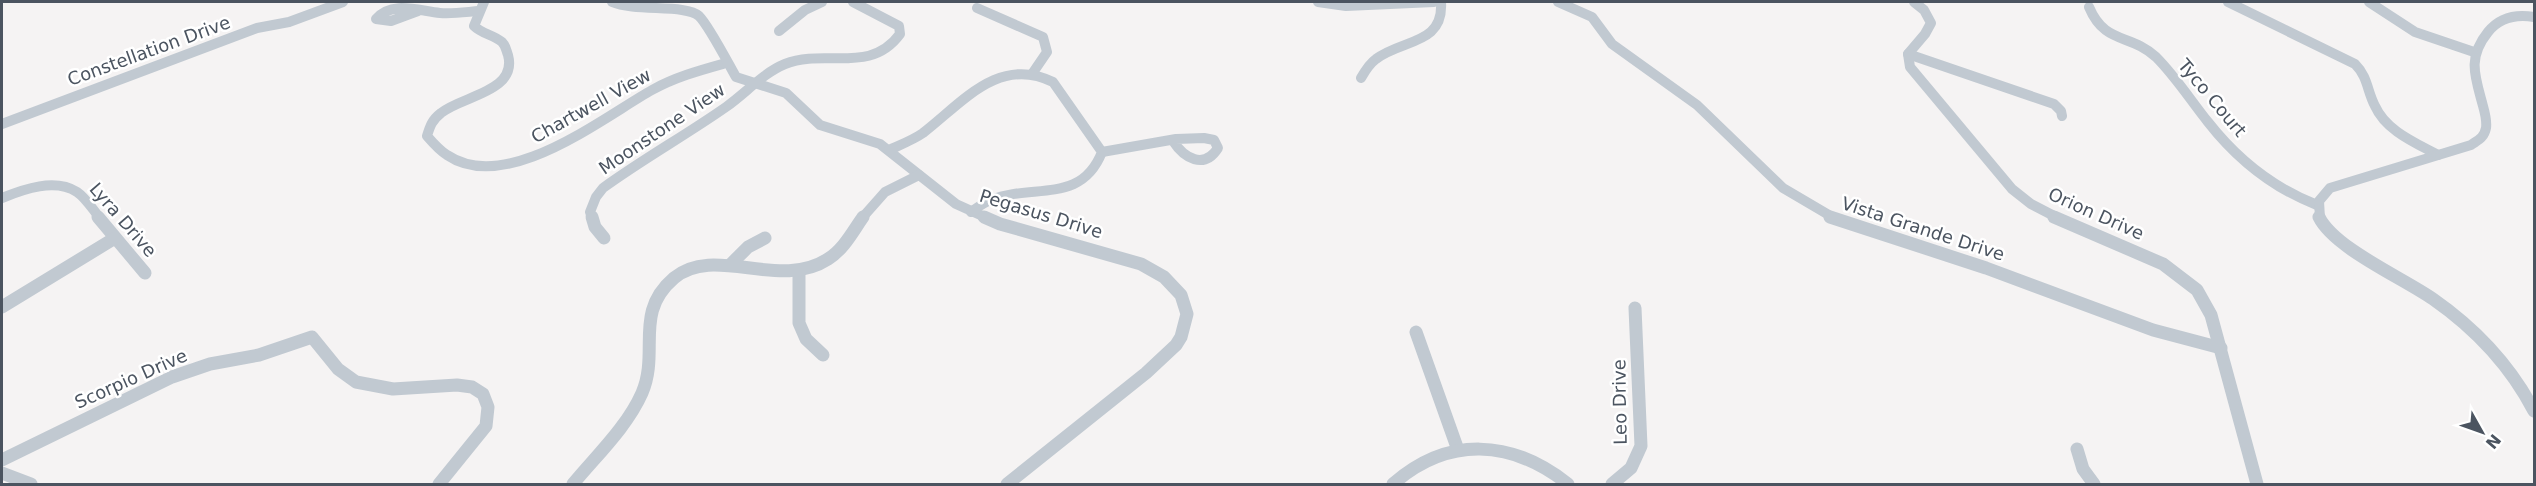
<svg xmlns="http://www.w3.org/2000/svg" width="2536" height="486" viewBox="0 0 2536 486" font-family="'DejaVu Sans',sans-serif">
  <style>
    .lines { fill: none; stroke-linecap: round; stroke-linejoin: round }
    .minor-far1 { stroke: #c1c9d1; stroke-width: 10 }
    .minor { stroke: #c1c9d1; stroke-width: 13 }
    .labels { text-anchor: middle; stroke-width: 5; stroke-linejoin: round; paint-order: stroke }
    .street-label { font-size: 18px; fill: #4b5460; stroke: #fff }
  </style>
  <rect width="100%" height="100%" fill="#f5f3f3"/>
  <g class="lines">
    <g class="minor-far1">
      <path d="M484,2L474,26C482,34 494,35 502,42C506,46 506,50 508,55C518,92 461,96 441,113C432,120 430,126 427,136C433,143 439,150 447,155C506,195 602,118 652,90C675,77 701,70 726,63"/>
      <path d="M612,2C635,12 686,4 699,16C709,26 728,63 736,77L786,93L820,125L880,144L956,204L987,218"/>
      <polyline points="1318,2 1346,6 1434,2"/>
      <polyline points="1558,2 1592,17 1612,44 1697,105 1783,188 1834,218"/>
      <polyline points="1914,2 1924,10 1931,23 1925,34 1908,54 1910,67 2012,189 2031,204 2058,218"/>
      <path d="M2228,2L2355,64C2368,77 2367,91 2375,106C2386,131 2416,143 2438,155"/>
      <polyline points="2369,2 2415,32 2474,52"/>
      <path d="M2089,7C2105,45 2130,33 2156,57C2176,77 2191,101 2208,122C2237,159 2273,188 2317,205"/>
      <polyline points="977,8 1043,37 1047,52 1032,74"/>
      <path d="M418,11L391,21L376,19C392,0 419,11 440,13C453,14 466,12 479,11"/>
      <polyline points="779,31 805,10 822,2"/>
      <polyline points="1908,54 2054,104 2061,111 2062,116"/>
      <path d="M1361,78C1365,71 1369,64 1376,59C1402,39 1444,45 1441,2"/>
      <polyline points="2,124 257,28 289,22 343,2"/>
      <path d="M889,150C900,145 913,140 923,133C962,103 999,55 1053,82L1102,152C1081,205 1033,183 991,200C984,202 977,208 971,212"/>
      <path d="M1102,152L1176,139L1204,138L1214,140L1218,148C1204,170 1184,158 1173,141"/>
      <path d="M2,198C24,189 55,178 77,192C86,198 93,210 100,218"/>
      <path d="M592,218L590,212L596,197L603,188C643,159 686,135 726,107C746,93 763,73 785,64C825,48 870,75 900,34L899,26L853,2"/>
      <polyline points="862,218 885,192 919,175"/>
      <path d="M2320,218L2319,201L2330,188L2471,145C2478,140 2484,138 2486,128C2487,121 2485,113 2483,106C2475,76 2467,58 2488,32C2500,17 2516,14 2534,17"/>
    </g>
    <g class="minor">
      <polyline points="98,217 145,273"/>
      <polyline points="592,217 595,227 604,238"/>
      <polyline points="984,217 1000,224 1141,264 1164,277 1181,295 1187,314 1181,337 1176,345 1146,373 1007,484"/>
      <polyline points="1830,217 1986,268 2153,330 2221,348"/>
      <polyline points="2054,217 2163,264 2197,290 2211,315 2257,484"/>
      <path d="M2319,217C2334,248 2403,278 2433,299C2476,329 2510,365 2534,411"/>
      <polyline points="731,264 748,247 765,238"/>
      <polyline points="799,271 799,323 806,339 823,355"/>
      <polyline points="2,307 115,238"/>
      <polyline points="1416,332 1458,450"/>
      <polyline points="2077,449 2083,469 2094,484"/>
      <polyline points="2,460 172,377 210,364 259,355 312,337 338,369 356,382 393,389 457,385 472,387 483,394 488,407 486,426 439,484"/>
      <polyline points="2,473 31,484"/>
      <path d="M573,484C596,456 627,427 642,393C660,351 633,313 674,278C714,244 779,291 828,259C844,249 853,231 863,217"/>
      <path d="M1393,484C1448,436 1511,439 1568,484"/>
      <polyline points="1612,484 1631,468 1641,446 1635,308"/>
    </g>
  </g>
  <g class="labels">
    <g class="street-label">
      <text transform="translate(149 51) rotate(-20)" y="6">Constellation Drive</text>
      <text transform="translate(2212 98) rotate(50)" y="6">Tyco Court</text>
      <text transform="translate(591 106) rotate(-29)" y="6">Chartwell View</text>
      <text transform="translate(662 129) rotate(-34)" y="6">Moonstone View</text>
      <text transform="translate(1041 214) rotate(17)" y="6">Pegasus Drive</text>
      <text transform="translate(2096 214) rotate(24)" y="6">Orion Drive</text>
      <text transform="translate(123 220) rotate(49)" y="6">Lyra Drive</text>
      <text transform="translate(1923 229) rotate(18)" y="6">Vista Grande Drive</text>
      <text transform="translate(131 379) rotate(-24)" y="6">Scorpio Drive</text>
      <text transform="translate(1620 402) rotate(-91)" y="6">Leo Drive</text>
    </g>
  </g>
  <rect width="2536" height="486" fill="none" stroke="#4b5460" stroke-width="6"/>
  <g transform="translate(2482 432) rotate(130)" stroke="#ffffff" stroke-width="4.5" paint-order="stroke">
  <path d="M0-4.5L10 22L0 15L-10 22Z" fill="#4b5460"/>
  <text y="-9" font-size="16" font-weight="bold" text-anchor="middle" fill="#4b5460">N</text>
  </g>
</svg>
